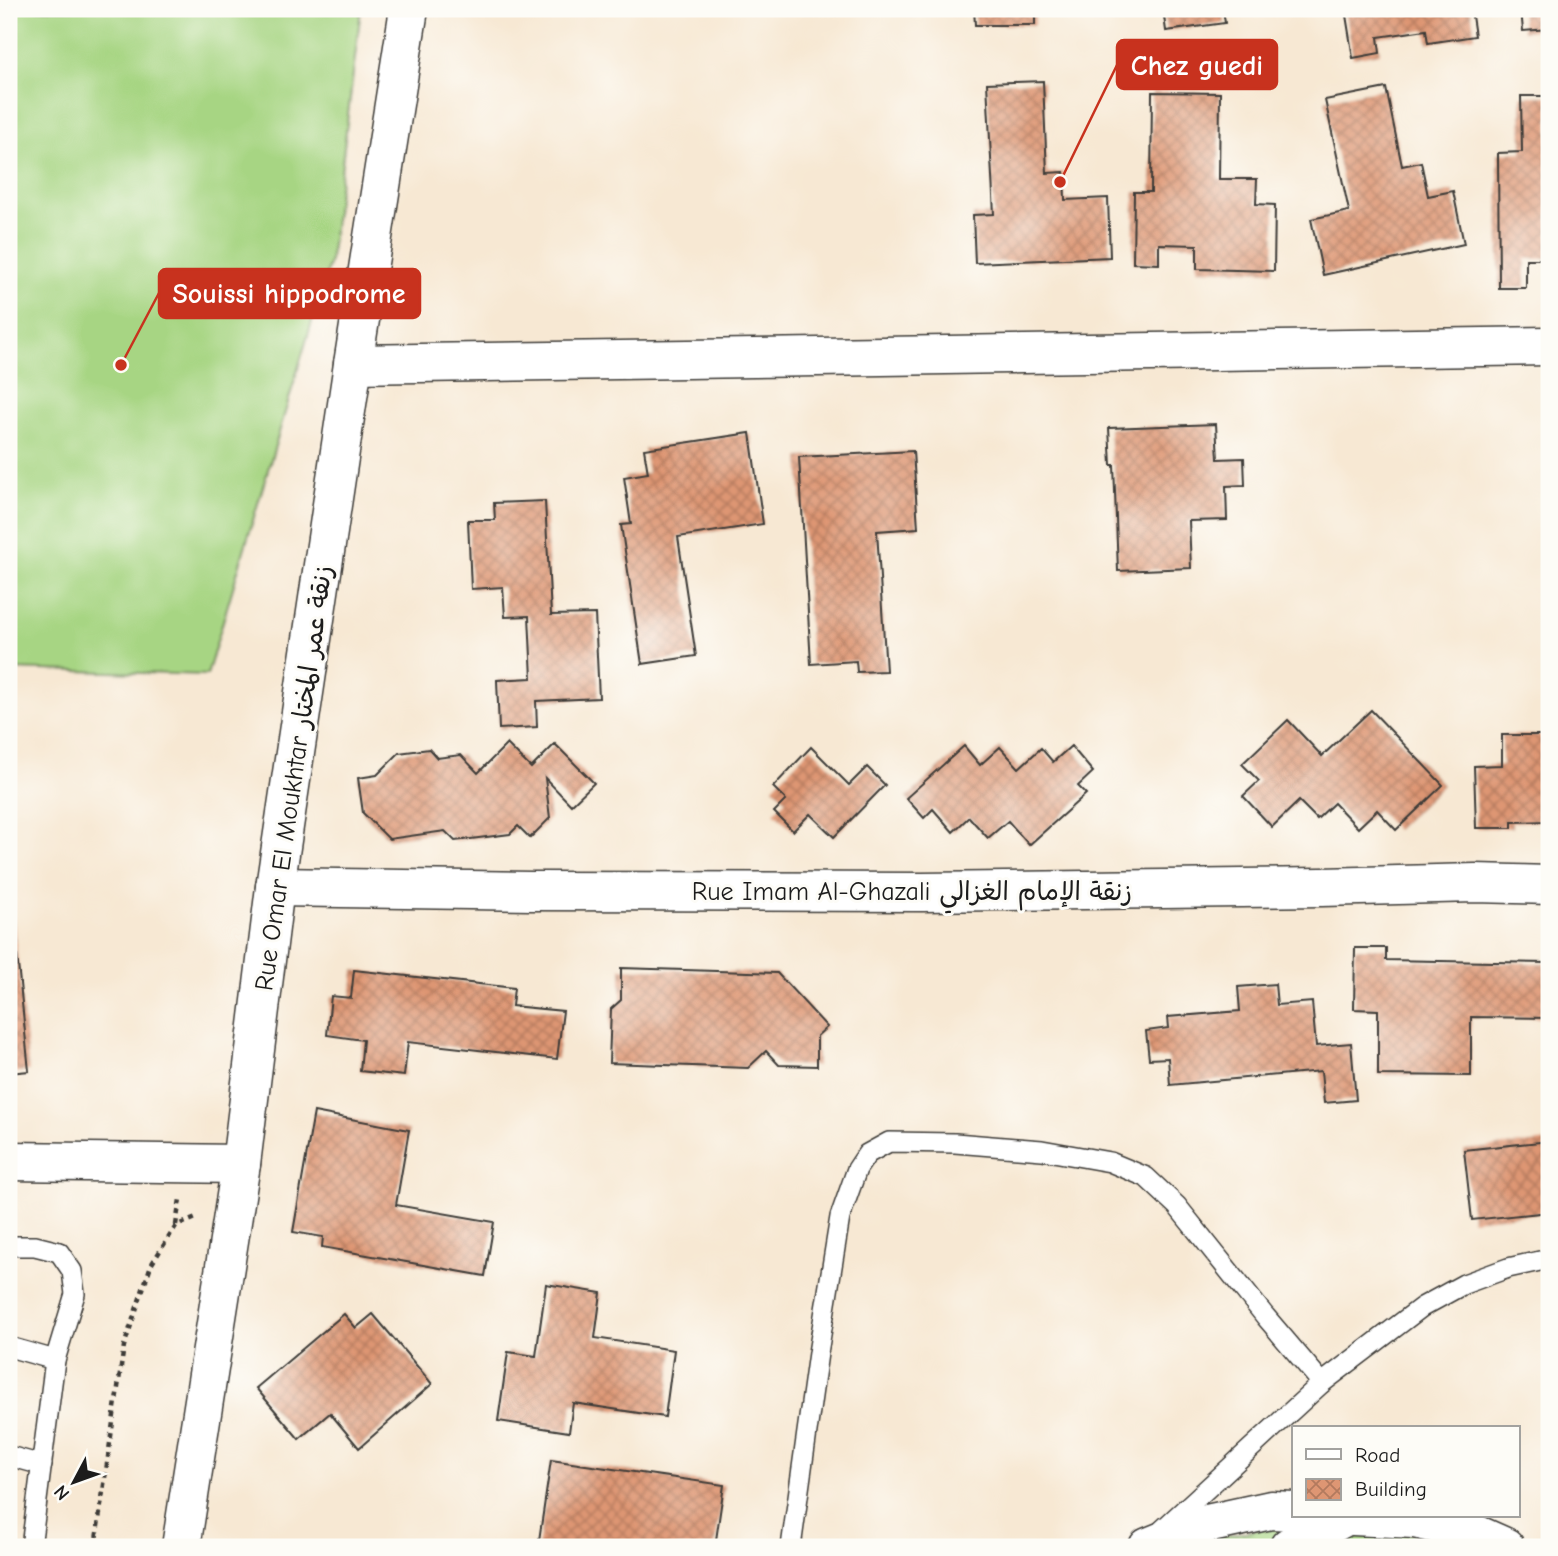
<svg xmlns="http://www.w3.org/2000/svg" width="1558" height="1556" viewBox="0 0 1558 1556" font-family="'Comic Neue','Playpen Sans Arabic',sans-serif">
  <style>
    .grass { fill: url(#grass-tufts); stroke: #627850; stroke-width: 2 }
    .garden { fill: #a7d583; stroke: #627850; stroke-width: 2 }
    .building { fill: url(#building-cross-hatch) }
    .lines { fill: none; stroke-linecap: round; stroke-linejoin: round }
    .service-casing { stroke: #3d3b37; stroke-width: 22 }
    .minor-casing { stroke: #3d3b37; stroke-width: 41 }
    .path { stroke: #3d3b37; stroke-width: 4.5; stroke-dasharray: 5 5; stroke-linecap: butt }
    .service { stroke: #fff; stroke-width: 19 }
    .minor { stroke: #fff; stroke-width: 38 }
    .labels { text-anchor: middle; stroke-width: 6; stroke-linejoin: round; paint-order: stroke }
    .street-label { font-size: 26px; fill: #1c1c1c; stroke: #fdfcf7 }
    .leader { fill: none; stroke: #c8321e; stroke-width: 2.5 }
    .callout-dot { fill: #c8321e; stroke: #fdfcf7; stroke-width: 2.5 }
    .callout { fill: #c8321e; stroke: #c8321e; stroke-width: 2.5 }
    .callout-label { font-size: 28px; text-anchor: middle; font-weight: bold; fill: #fff }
  </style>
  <defs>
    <pattern id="grass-tufts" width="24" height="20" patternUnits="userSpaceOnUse" patternTransform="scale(1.75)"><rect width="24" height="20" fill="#a7d583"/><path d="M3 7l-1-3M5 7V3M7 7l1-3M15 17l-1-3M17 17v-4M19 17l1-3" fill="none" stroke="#8fb671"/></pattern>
    <pattern id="building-cross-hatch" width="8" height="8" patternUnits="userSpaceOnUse" patternTransform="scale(1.75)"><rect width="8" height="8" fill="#de9673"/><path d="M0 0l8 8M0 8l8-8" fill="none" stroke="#b37a5e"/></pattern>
  </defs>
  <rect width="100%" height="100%" fill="#fdfcf7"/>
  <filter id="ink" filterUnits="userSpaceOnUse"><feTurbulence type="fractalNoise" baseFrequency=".0143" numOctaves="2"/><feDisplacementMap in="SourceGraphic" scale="14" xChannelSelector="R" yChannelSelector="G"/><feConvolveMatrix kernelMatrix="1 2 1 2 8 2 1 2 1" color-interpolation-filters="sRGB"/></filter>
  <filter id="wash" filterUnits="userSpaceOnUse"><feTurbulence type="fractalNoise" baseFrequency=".00686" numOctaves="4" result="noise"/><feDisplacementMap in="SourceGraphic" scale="28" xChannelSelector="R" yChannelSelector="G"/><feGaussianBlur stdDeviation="1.57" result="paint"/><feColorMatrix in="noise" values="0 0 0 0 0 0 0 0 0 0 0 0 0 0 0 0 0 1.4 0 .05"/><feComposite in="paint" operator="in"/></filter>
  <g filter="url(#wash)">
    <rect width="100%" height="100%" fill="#f7e8d3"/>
    <polygon class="grass" points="1310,1519 1493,1547 1171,1547"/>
    <polygon class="garden" points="9,9 361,9 330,261 207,675 9,669"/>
    <g id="blocks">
      <g class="building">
        <polygon points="974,9 1035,9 1035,25 975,25"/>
        <polygon points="1163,9 1223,9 1225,23 1166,31"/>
        <polygon points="1345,9 1471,9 1475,36 1428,43 1426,30 1378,37 1380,53 1353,58"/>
        <polygon points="1521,9 1549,9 1549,29 1523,31"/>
        <polygon points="1043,81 1047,173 1064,172 1065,200 1108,198 1110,257 975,263 973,215 994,214 987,83"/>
        <polygon points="1386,88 1402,166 1421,162 1428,196 1453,191 1464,244 1323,275 1311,219 1349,211 1325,100"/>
        <polygon points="1152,92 1220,93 1219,179 1257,179 1256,204 1275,205 1274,271 1197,269 1197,245 1159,244 1159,264 1133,263 1134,192 1151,192"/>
        <polygon points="1521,96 1549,96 1549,259 1526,259 1526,288 1499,288 1498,153 1522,152"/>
        <polygon points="1216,424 1218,459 1244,458 1245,485 1226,486 1227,520 1189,521 1191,568 1118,571 1114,465 1111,465 1109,428"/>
        <polygon points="750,433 763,524 678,537 696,656 642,664 621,525 631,524 624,477 648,473 644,449"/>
        <polygon points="913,451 918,528 877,531 886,671 857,672 856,661 811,664 799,457"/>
        <polygon points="545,501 551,615 595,614 599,698 536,701 537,727 499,729 497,680 532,678 529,616 505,617 503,587 471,589 468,520 495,520 494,503"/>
        <polygon points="1371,710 1443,785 1396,830 1377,810 1358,828 1334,803 1317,819 1299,801 1272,827 1243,796 1259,781 1242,764 1288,720 1322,756"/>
        <polygon points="1502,735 1549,735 1549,821 1512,822 1512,828 1476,828 1474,766 1502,765"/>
        <polygon points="507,744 531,768 555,744 594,783 571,805 545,778 550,818 530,838 518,826 510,834 455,841 445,831 389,839 363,813 358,778 377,775 399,753 429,749 437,758 461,755 478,773"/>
        <polygon points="964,746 980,765 1000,747 1019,768 1041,748 1053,762 1071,746 1093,772 1078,786 1086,794 1029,845 1008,821 988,838 969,817 953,832 933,809 924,818 906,798"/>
        <polygon points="811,747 849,785 867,767 885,785 834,837 810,814 793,831 774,812 786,800 773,787"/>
        <polygon points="9,896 11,896 29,1071 9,1073"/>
        <polygon points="1355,948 1386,948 1386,960 1549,963 1549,1018 1471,1017 1471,1076 1378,1075 1378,1010 1354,1009"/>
        <polygon points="621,968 777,973 827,1027 817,1036 817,1066 779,1065 766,1051 748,1068 609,1063 611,1009 621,1000"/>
        <polygon points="354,970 514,988 512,1006 563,1011 557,1059 408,1042 404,1076 360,1071 363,1040 327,1035 331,996 351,998"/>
        <polygon points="1275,984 1277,1005 1312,1002 1316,1046 1351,1043 1356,1100 1324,1103 1321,1071 1170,1085 1168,1058 1149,1059 1146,1031 1169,1028 1168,1017 1240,1011 1238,987"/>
        <polygon points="314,1112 409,1130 396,1205 494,1222 485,1276 322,1247 323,1237 293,1232"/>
        <polygon points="1549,1141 1549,1212 1472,1220 1464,1150"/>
        <polygon points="546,1284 601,1293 595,1338 674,1350 665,1417 573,1403 569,1432 498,1421 508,1352 536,1356"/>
        <polygon points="344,1314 356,1328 373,1314 432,1384 359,1448 330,1413 299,1439 256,1388"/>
        <polygon points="551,1460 724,1485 715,1547 538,1547"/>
      </g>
    </g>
  </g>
  <g filter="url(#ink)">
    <use href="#blocks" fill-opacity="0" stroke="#3d3b37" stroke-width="2"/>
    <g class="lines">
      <g class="service-casing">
        <g id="service">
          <polyline points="9,1246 35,1246 59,1252 72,1271 75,1294 55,1360 31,1547"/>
          <polyline points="9,1347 55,1360"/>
          <polyline points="9,1456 42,1465"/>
          <polyline points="1162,1530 1322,1383 1422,1307 1464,1284 1508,1268 1549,1259"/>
          <polyline points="791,1547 818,1353 840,1217 857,1169 867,1154 889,1142 955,1143 1042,1150 1110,1162 1146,1177 1177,1206 1265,1316 1322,1383"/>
        </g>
      </g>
      <g class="minor-casing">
        <g id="minor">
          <polyline points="353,364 1549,346"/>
          <polyline points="275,887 531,891 922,892 1322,887 1475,883 1549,885"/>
          <polyline points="9,1161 241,1164"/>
          <polyline points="1353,1516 1414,1519 1469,1531 1505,1547"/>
          <polyline points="181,1547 241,1164 275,887 353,364 409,9"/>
          <polyline points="1148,1547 1202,1525 1271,1510 1294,1511"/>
          <polyline points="1289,1547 1346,1516"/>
        </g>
      </g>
      <g class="path">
        <polyline points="176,1225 180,1199"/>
        <polyline points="95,1547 124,1346 151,1265 176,1226 196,1218"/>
      </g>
      <use href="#service" class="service"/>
      <use href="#minor" class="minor"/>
    </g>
  </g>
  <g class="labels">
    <g class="street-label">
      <text transform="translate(293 778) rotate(-82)" y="9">Rue Omar El Moukhtar زنقة عمر المختار</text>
      <text x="912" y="900">Rue Imam Al-Ghazali زنقة الإمام الغزالي</text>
    </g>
  </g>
  <path class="leader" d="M1060 182L1117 65M121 365L159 293"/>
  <g class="callout-dot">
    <circle cx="1060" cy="182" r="7"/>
    <circle cx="121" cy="365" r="7"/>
  </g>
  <g class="callout">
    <rect x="1117" y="40" width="160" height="49" rx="7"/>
    <rect x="159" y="269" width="261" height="49" rx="7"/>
  </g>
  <g class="callout-label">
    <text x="1197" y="75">Chez guedi</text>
    <text x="289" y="303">Souissi hippodrome</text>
  </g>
  <rect width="1558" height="1556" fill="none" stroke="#fdfcf7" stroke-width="35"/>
  <rect x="1292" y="1426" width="228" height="91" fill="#fdfcf7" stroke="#a3a29f" stroke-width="2"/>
  <rect x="1306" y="1449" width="35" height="10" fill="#ffffff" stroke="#a3a29f" stroke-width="2"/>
  <text x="1355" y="1462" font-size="21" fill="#1c1c1c">Road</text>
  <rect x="1306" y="1479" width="35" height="21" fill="url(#building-cross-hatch)" stroke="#a3a29f" stroke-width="2"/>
  <text x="1355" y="1496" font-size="21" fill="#1c1c1c">Building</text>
  <g transform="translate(74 1482) rotate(229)" stroke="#fdfcf7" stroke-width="5" paint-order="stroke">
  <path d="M0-5L12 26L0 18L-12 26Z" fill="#1c1c1c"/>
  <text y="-10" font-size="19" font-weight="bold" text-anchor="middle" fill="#1c1c1c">N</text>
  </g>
</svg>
